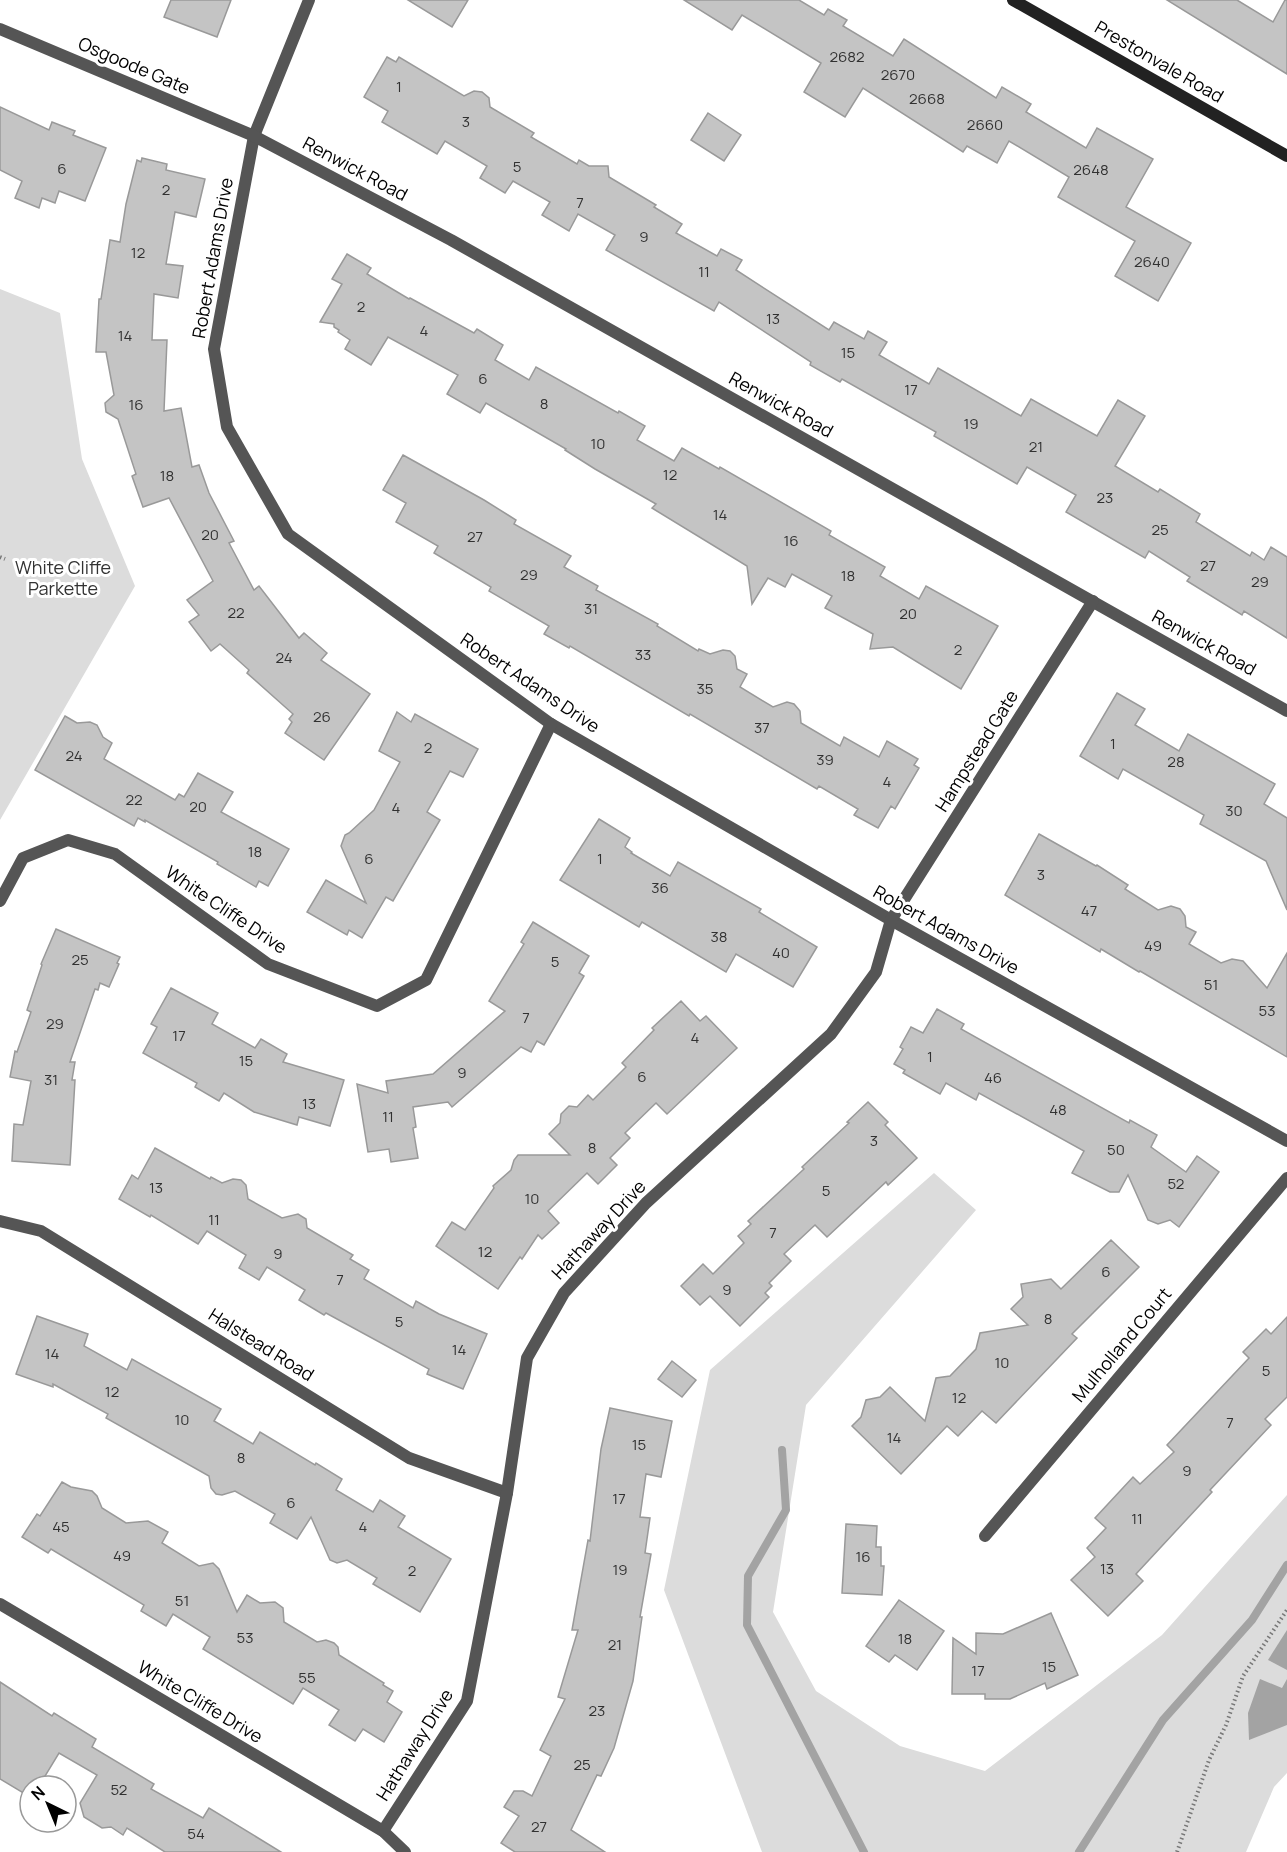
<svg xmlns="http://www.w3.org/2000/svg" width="1287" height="1852" viewBox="0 0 1287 1852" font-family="Manrope,sans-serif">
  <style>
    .green { fill: #dcdcdc }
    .water { fill: #a3a3a3 }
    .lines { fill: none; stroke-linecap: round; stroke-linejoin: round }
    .stream { stroke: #a3a3a3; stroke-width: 8 }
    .building { fill: #c4c4c4; stroke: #999; stroke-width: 1.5 }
    .path { stroke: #777; stroke-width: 4; stroke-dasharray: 1.5 3; stroke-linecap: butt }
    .street { stroke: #555; stroke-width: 12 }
    .secondary { stroke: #222; stroke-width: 12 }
    .labels { text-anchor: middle; stroke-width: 6; stroke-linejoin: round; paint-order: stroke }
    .number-label { font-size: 15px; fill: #313131 }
    .street-label { font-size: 18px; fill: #000; stroke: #fff }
    .park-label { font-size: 18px; fill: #333; stroke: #fff }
  </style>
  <rect width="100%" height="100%" fill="#fff"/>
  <g class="green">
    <polygon points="0,289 60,313 82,459 135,586 0,820"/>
    <polygon points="934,1173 976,1210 806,1405 773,1612 816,1691 900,1746 985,1771 1162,1635 1287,1495 1287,1773 1274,1787 1246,1852 762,1852 664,1590 710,1370"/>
  </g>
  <g class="water">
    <polygon points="1287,1630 1287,1670 1268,1660"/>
    <polygon points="1260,1679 1282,1688 1287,1679 1287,1725 1249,1740 1248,1713"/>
  </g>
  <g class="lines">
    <g class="stream">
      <polyline points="782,1450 786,1510 748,1576 747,1625 864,1852"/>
      <polyline points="1079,1852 1163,1720 1252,1620 1287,1565"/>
    </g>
  </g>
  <g class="building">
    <polygon points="171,0 231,0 217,37 164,17"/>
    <polygon points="408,0 468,0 452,27"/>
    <polygon points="684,0 799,0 824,15 828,9 847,20 843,26 893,56 904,39 996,98 1002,87 1031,104 1026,112 1086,148 1097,128 1153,159 1126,207 1191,243 1158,301 1115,276 1135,241 1058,197 1069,177 1009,141 997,163 967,146 963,152 863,88 845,117 804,92 821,63 742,15 732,30"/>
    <polygon points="1167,0 1237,0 1273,22 1285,0 1287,0 1287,74"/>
    <polygon points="387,57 396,62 399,57 464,96 474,91 482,92 489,98 490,107 534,133 531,137 577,164 579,160 589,166 608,166 609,177 656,205 654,207 682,224 676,233 717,256 721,249 742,260 736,270 829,330 834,322 864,339 868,331 887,342 879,355 929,384 938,368 1021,416 1031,399 1097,436 1118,400 1145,416 1115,466 1158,492 1160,489 1200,514 1196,522 1250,556 1252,552 1264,560 1271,547 1287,557 1287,638 1244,611 1242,615 1187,581 1190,577 1149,551 1145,558 1066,512 1076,495 1027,467 1017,484 934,436 936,432 842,379 840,382 810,365 811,362 719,302 714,311 606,250 615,235 578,214 569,231 542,215 550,202 513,181 505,193 480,178 487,166 445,141 437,154 382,122 388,111 364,97"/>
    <polygon points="0,107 49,130 52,122 75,131 73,135 106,148 85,201 59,191 55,203 42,198 39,208 15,198 22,181 0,170"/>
    <polygon points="708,113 741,135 724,161 691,140"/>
    <polygon points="142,158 167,164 166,170 205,179 196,217 175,212 166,264 183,266 178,298 154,294 152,340 167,340 164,411 181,408 192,467 199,465 209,493 234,541 229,543 254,590 259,586 299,638 304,633 327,653 321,660 370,694 324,760 285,733 292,722 289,719 293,714 247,673 249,670 220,644 211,651 189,622 199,615 187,600 213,581 169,498 143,507 132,476 136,474 118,419 106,412 105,403 114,395 106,352 96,352 99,299 101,299 110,240 120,242 126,204 137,160 141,162"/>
    <polygon points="347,254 371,268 367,274 409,299 410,298 474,333 477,329 503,345 495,360 529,380 536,367 618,413 619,411 645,426 637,440 674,461 682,448 719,469 720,467 831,531 829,535 885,567 880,576 919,599 926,586 998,626 961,689 893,647 870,649 873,634 825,608 832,596 792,574 785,587 768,578 752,604 747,566 652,508 656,504 595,469 565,450 566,449 486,403 480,413 447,394 458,375 388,337 371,365 345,349 350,340 338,332 339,330 334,327 334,324 320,322 342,284 332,279"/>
    <polygon points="403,455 484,500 516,520 514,524 571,556 564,567 598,586 596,590 658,624 657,626 698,651 699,649 710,654 723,650 730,651 735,656 737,669 747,674 740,687 773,707 787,702 794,704 800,711 801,723 840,746 844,737 879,757 887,741 918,759 914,765 919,768 895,809 891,806 878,828 854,815 858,809 819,786 817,789 690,714 689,716 570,646 569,648 544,634 549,626 489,591 491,587 434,553 438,546 396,522 406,503 383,490"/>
    <polygon points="1117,693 1145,709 1135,725 1179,751 1188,734 1275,784 1264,804 1287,818 1287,910 1266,861 1200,824 1204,815 1123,769 1118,779 1080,756"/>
    <polygon points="397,712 411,722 415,714 478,749 463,777 450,771 427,812 440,820 393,901 386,897 362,938 349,930 347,935 307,912 326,880 366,903 341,846 345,835 349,833 374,810 400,762 379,751"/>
    <polygon points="65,716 77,723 90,722 97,725 103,737 112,743 104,759 175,800 179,794 184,797 198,773 233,792 221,812 289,849 268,886 259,881 256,887 217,864 218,862 145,820 145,822 138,818 134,826 35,770"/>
    <polygon points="599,819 630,838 625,847 632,852 631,853 670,876 678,862 761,909 759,912 817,947 793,987 736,954 726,972 642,922 639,927 560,880"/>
    <polygon points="1039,834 1096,866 1097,865 1128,885 1125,889 1158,910 1171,906 1180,909 1185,916 1186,927 1196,932 1189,944 1221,963 1232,959 1243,961 1267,988 1287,953 1287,1057 1140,971 1139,972 1101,949 1100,952 1005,895"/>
    <polygon points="533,922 589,956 579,973 584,976 544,1045 537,1041 531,1052 521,1047 452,1107 448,1102 413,1107 416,1127 413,1128 418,1158 391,1162 389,1149 368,1152 357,1084 388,1093 386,1081 433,1074 505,1011 489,1001 524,944 521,942"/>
    <polygon points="56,929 120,957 117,963 119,964 109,987 100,983 98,990 95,989 70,1062 75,1062 72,1080 75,1080 70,1165 12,1161 14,1124 23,1125 31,1081 10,1077 15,1051 17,1052 31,1012 27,1010 42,965 41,964"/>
    <polygon points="171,988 218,1013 212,1024 255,1048 261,1039 287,1054 283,1062 344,1080 330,1126 299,1117 297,1125 254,1112 224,1093 219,1101 195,1087 197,1083 143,1053 157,1027 151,1024"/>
    <polygon points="681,1001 700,1021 706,1016 737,1048 667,1114 656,1103 625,1133 630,1138 610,1158 617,1165 598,1184 587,1173 548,1211 559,1223 542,1239 538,1235 522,1259 520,1257 498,1289 436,1246 452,1222 465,1230 494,1188 493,1186 511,1170 514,1160 518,1155 570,1155 549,1134 560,1123 561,1114 569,1106 577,1107 588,1095 593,1100 626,1067 622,1063 654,1030 652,1028"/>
    <polygon points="937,1009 964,1024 961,1029 1129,1123 1130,1120 1157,1135 1151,1147 1186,1172 1197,1156 1219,1172 1179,1227 1170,1220 1158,1224 1148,1220 1128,1175 1119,1192 1110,1192 1072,1173 1084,1151 979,1093 976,1100 946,1083 940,1094 903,1073 905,1070 894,1064 903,1049 900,1047 911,1027 923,1033"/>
    <polygon points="868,1102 888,1122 885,1125 917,1158 888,1185 886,1182 827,1237 815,1225 784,1254 791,1261 769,1283 772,1286 765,1293 769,1297 740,1326 710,1296 700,1305 681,1286 703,1264 713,1274 744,1243 738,1236 751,1224 748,1221 804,1169 802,1167 849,1123 847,1122"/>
    <polygon points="155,1148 210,1179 211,1177 222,1183 233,1179 241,1180 246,1185 248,1199 282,1218 298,1214 306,1219 307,1228 353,1255 350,1259 369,1270 364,1279 413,1308 416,1301 439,1314 487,1334 463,1389 427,1374 429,1369 326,1313 324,1315 299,1300 305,1290 267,1267 259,1280 239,1268 246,1255 207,1231 198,1244 151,1215 150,1217 119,1199 132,1175 138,1179"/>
    <polygon points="1111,1240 1139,1267 1072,1334 1077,1338 996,1423 982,1411 958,1436 947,1426 901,1474 852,1426 861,1417 866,1400 880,1397 890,1387 925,1421 936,1378 950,1376 976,1349 980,1333 1028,1325 1011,1309 1023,1297 1021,1284 1051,1279 1061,1289"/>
    <polygon points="37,1316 88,1334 84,1346 127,1370 132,1359 221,1409 214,1421 253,1444 260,1432 315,1465 316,1463 342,1479 336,1490 373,1512 380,1500 405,1516 398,1527 451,1559 420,1612 373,1584 377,1578 347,1560 337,1563 330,1560 311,1517 297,1539 270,1523 275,1514 235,1491 222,1495 216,1494 211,1488 209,1476 106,1418 108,1414 53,1384 53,1387 16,1374"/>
    <polygon points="1287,1317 1287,1397 1265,1419 1271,1425 1210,1490 1212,1492 1136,1574 1143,1581 1108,1616 1071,1580 1095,1557 1087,1548 1106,1528 1095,1518 1133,1477 1140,1484 1174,1452 1167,1445 1249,1358 1243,1352 1266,1329 1271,1334"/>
    <polygon points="672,1361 696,1380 682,1397 658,1379"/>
    <polygon points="610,1408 672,1421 661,1477 646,1474 640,1517 650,1518 645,1553 651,1554 640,1617 642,1617 633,1681 614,1748 601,1776 597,1775 571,1830 605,1852 515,1852 501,1843 519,1816 504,1807 514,1791 523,1791 532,1796 551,1756 540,1750 565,1699 558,1697 578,1630 572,1630 588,1540 590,1541 601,1449"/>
    <polygon points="62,1482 71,1487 92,1491 97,1496 102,1508 126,1523 148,1521 168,1532 162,1543 199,1566 213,1563 219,1569 237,1612 247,1595 260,1603 275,1602 283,1608 284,1622 317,1642 326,1640 334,1643 338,1647 339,1655 384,1683 383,1685 393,1691 387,1702 402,1712 384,1742 363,1729 355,1741 329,1725 339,1710 303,1688 293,1704 203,1649 210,1637 173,1614 166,1626 141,1611 144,1605 51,1549 48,1553 22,1537 37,1514 40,1516"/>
    <polygon points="846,1524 877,1526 876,1547 881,1547 881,1566 884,1566 882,1595 842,1593"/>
    <polygon points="899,1600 944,1631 917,1670 895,1655 889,1662 866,1646"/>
    <polygon points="1051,1613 1078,1675 1047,1689 1045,1683 1010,1699 985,1699 985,1694 952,1694 953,1638 976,1654 976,1633 1003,1634"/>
    <polygon points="0,1682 52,1716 54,1713 96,1739 92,1747 154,1784 151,1789 203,1818 209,1808 281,1852 165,1852 127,1828 123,1835 111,1827 102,1828 84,1817 80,1803 97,1775 59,1753 39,1786 30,1786 30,1797 0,1779"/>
  </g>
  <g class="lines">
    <g class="path">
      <polyline points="0,557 5,559"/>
      <polyline points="1177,1852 1209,1760 1226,1725 1243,1676 1287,1610"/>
    </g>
    <g class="street">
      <polyline points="309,0 254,136 214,349 227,427 288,534 551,724 891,920 1287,1141"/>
      <polyline points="0,29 254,136 451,240 1287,711"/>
      <polyline points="0,901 23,858 68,840 115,854 268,964 377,1006 426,980 551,724"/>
      <polyline points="0,1221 41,1231 409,1458 507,1493"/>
      <polyline points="985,1536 1287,1178"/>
      <polyline points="0,1604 383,1831 405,1852"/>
      <polyline points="383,1831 467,1701 507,1493 527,1358 564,1293 646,1203 831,1034 876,972 891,920 1093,601"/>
    </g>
    <polyline class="secondary" points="1013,0 1287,156"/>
  </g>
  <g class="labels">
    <g class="number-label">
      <text x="847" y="62">2682</text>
      <text x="898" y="80">2670</text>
      <text x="399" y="92">1</text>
      <text x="927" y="104">2668</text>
      <text x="466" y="127">3</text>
      <text x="985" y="130">2660</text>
      <text x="517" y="172">5</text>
      <text x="62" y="174">6</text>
      <text x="1091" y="175">2648</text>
      <text x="166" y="195">2</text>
      <text x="580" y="208">7</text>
      <text x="644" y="242">9</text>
      <text x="138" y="258">12</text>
      <text x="1152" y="267">2640</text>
      <text x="704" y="277">11</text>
      <text x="361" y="312">2</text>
      <text x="773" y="324">13</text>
      <text x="424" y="336">4</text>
      <text x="125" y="341">14</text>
      <text x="848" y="358">15</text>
      <text x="483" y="384">6</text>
      <text x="911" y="395">17</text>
      <text x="544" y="409">8</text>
      <text x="136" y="410">16</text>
      <text x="971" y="429">19</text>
      <text x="598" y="449">10</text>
      <text x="1036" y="452">21</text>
      <text x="670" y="480">12</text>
      <text x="167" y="481">18</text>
      <text x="1105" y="503">23</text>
      <text x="720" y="520">14</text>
      <text x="1160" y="535">25</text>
      <text x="210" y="540">20</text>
      <text x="475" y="542">27</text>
      <text x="791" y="546">16</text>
      <text x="1208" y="571">27</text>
      <text x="529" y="580">29</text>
      <text x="848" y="581">18</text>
      <text x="1260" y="587">29</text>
      <text x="591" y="614">31</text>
      <text x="236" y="618">22</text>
      <text x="908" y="619">20</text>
      <text x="958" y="655">2</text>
      <text x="643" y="660">33</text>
      <text x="284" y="663">24</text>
      <text x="705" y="694">35</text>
      <text x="322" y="722">26</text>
      <text x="762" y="733">37</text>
      <text x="1113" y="749">1</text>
      <text x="428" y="753">2</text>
      <text x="74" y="761">24</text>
      <text x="825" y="765">39</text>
      <text x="1176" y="767">28</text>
      <text x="887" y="787">4</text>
      <text x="134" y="805">22</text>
      <text x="198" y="812">20</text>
      <text x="396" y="813">4</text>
      <text x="1234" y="816">30</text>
      <text x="255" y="857">18</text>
      <text x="369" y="864">6</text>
      <text x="600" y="864">1</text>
      <text x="1041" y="880">3</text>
      <text x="660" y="893">36</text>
      <text x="1089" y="916">47</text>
      <text x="719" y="942">38</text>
      <text x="1153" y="951">49</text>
      <text x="781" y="958">40</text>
      <text x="80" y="965">25</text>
      <text x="555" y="967">5</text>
      <text x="1211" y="990">51</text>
      <text x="1267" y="1016">53</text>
      <text x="526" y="1023">7</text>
      <text x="55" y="1029">29</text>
      <text x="179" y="1041">17</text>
      <text x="695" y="1043">4</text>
      <text x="930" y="1062">1</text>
      <text x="246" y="1066">15</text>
      <text x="462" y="1078">9</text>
      <text x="642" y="1082">6</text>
      <text x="993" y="1083">46</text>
      <text x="51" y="1085">31</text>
      <text x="309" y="1109">13</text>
      <text x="1058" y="1115">48</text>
      <text x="388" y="1122">11</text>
      <text x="874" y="1146">3</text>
      <text x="592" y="1153">8</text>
      <text x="1116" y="1155">50</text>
      <text x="1176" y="1189">52</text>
      <text x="156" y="1193">13</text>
      <text x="826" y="1196">5</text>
      <text x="532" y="1204">10</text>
      <text x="214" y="1225">11</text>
      <text x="773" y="1238">7</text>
      <text x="485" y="1257">12</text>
      <text x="278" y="1259">9</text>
      <text x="1106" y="1277">6</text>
      <text x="340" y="1285">7</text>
      <text x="727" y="1295">9</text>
      <text x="1048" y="1324">8</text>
      <text x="399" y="1327">5</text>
      <text x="459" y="1355">14</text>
      <text x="52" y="1359">14</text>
      <text x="1002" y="1368">10</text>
      <text x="1266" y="1376">5</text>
      <text x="112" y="1397">12</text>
      <text x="959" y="1403">12</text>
      <text x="182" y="1425">10</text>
      <text x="1230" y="1428">7</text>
      <text x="894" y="1443">14</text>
      <text x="639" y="1450">15</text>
      <text x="241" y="1463">8</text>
      <text x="1187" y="1476">9</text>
      <text x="619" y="1504">17</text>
      <text x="291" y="1508">6</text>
      <text x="1137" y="1524">11</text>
      <text x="61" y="1532">45</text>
      <text x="363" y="1532">4</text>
      <text x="122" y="1561">49</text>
      <text x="863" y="1562">16</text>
      <text x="1107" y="1574">13</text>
      <text x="620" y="1575">19</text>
      <text x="412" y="1576">2</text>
      <text x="182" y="1606">51</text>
      <text x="245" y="1643">53</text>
      <text x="905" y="1644">18</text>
      <text x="615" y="1650">21</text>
      <text x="1049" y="1672">15</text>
      <text x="978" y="1676">17</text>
      <text x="307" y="1683">55</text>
      <text x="597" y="1716">23</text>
      <text x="582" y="1770">25</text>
      <text x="119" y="1795">52</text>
      <text x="539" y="1832">27</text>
      <text x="196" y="1839">54</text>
    </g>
    <g class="street-label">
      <text transform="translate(1159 62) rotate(30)" y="6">Prestonvale Road</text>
      <text transform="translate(134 66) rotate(23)" y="6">Osgoode Gate</text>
      <text transform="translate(355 169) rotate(28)" y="6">Renwick Road</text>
      <text transform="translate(213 258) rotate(-80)" y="6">Robert Adams Drive</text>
      <text transform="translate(781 405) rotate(29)" y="6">Renwick Road</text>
      <text transform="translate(1204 643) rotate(29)" y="6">Renwick Road</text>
      <text transform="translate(530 683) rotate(34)" y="6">Robert Adams Drive</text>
      <text transform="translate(977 751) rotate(-58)" y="6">Hampstead Gate</text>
      <text transform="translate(226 910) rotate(34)" y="6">White Cliffe Drive</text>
      <text transform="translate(946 930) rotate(29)" y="6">Robert Adams Drive</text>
      <text transform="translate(599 1230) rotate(-47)" y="6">Hathaway Drive</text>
      <text transform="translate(261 1345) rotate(32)" y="6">Halstead Road</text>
      <text transform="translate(1122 1345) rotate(-50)" y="6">Mulholland Court</text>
      <text transform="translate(200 1702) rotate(31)" y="6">White Cliffe Drive</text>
      <text transform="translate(415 1745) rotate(-58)" y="6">Hathaway Drive</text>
    </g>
    <g class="park-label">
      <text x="63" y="574">White Cliffe<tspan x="63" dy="21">Parkette</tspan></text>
    </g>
  </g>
  <g transform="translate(48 1804) rotate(317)"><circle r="28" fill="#ffffff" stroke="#999999" stroke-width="1.5"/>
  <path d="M0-4.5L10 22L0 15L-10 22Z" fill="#000000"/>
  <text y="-9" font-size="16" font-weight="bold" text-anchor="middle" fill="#000000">N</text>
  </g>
</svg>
